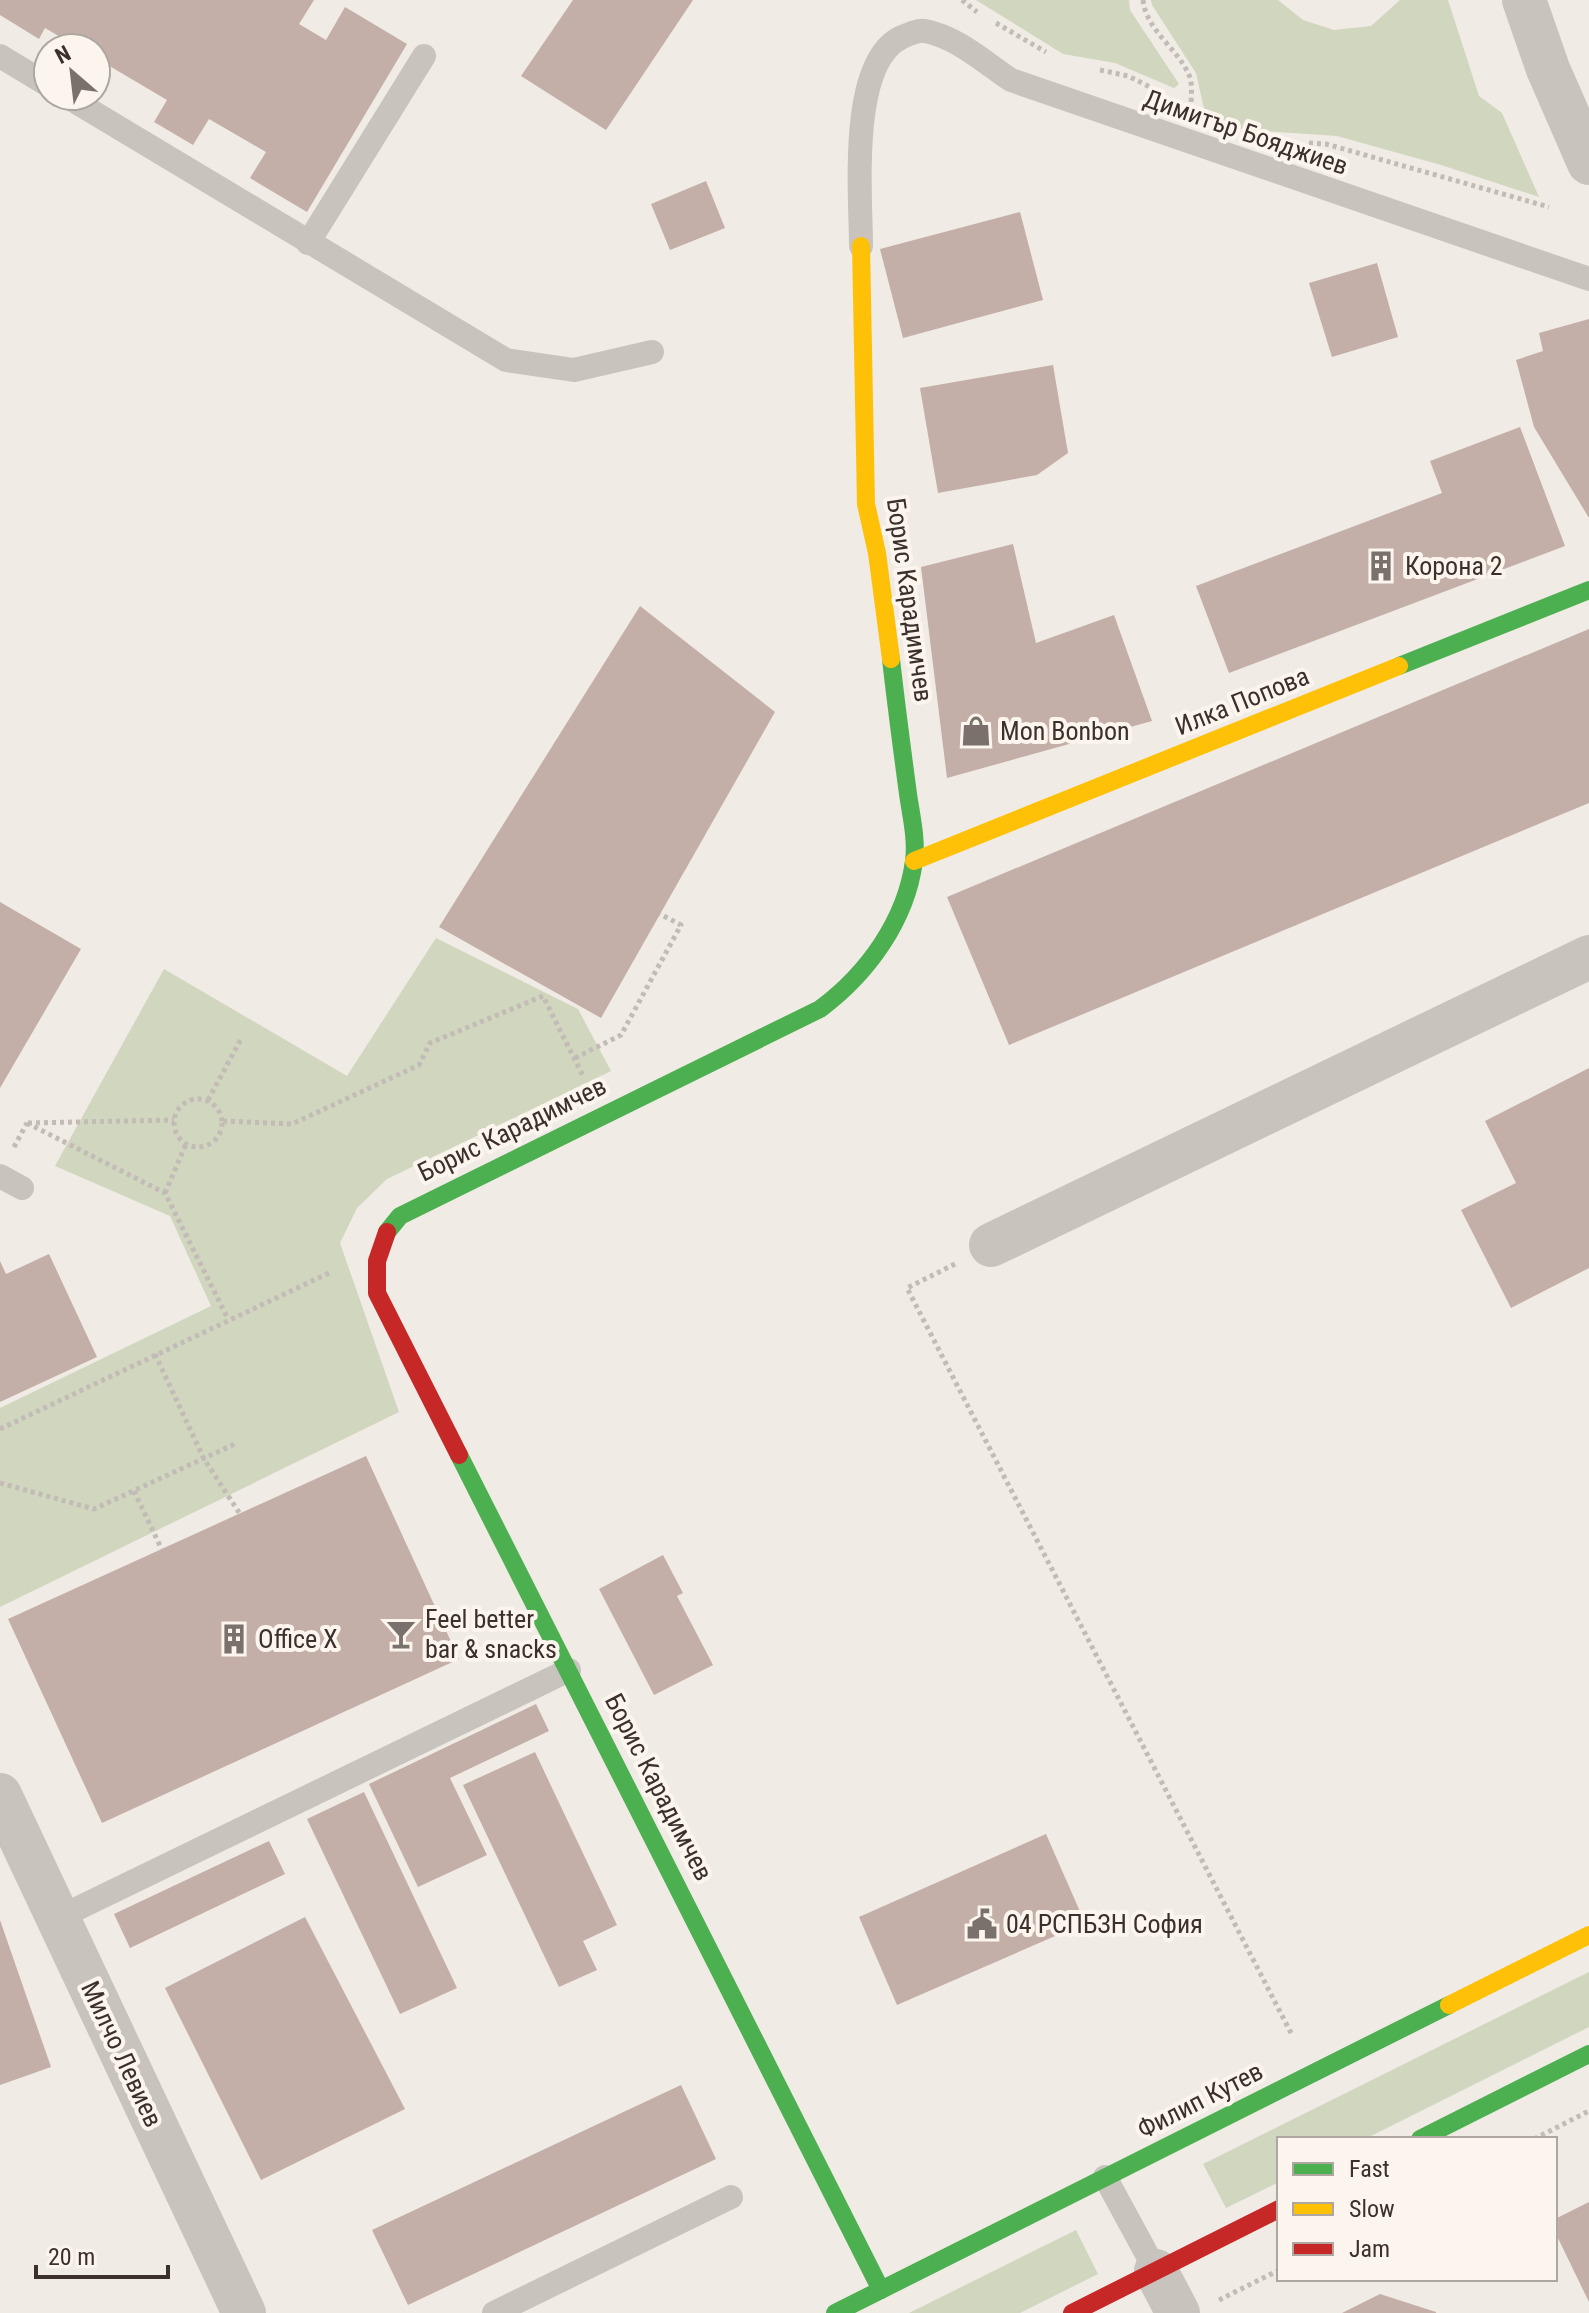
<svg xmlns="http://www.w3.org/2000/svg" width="1589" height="2313" viewBox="0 0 1589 2313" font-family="'Roboto Condensed',sans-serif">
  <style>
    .green { fill: #d1d6bf }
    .building { fill: #c3afa7 }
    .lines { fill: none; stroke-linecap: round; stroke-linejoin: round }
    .path { stroke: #c2bbb6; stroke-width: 5; stroke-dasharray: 4 4; stroke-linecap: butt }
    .lane { stroke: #c9c3be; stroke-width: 24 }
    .street { stroke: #c9c3be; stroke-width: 44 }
    .fast { stroke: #4caf50; stroke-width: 18 }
    .slow { stroke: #ffc107; stroke-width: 18 }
    .jam { stroke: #c62828; stroke-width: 18 }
    .labels { text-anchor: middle; stroke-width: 8; stroke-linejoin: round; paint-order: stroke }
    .street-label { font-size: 26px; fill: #3b302b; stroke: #fbf5ee }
    .poi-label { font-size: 26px; fill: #3b302b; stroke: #fbf5ee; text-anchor: start }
  </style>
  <rect width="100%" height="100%" fill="#f0ebe5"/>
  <g class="green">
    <polygon points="976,0 1129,0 1130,10 1179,84 1174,88 1115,63 1063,54"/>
    <polygon points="1151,0 1278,0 1303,20 1334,30 1371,26 1400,0 1448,0 1479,96 1502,113 1539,197 1441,165 1337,136 1219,128 1205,113 1196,73 1152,5"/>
    <polygon points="436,938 578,1009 611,1071 387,1179 357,1208 340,1243 399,1412 0,1607 0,1408 211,1306 170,1216 55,1166 164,969 347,1076"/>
    <polygon points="1589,1972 1589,2027 1365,2139 1279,2139 1279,2182 1226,2208 1203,2164"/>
    <polygon points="1076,2230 1098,2274 1020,2313 909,2313"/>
  </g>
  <g class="building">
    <polygon points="0,0 314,0 299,24 326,40 345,7 407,44 307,212 250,178 266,152 209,119 193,145 154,122 167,100 96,58 96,48 79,48 45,28 39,39 0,15"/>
    <polygon points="573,0 693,0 606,130 521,76"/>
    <polygon points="706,181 725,228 670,250 651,204"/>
    <polygon points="1020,212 1043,300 903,338 880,249"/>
    <polygon points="1377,263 1398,337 1332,357 1309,283"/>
    <polygon points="1589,319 1589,518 1534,427 1516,360 1543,351 1539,333"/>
    <polygon points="1053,365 1068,453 1037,475 938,493 920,388"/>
    <polygon points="1520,427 1565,546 1229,673 1196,586 1442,493 1430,461"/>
    <polygon points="1013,544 1036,643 1114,615 1152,721 947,778 921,567"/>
    <polygon points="640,606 775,712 601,1018 439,927"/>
    <polygon points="1589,629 1589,803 1009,1045 947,897"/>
    <polygon points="0,902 81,949 0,1088"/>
    <polygon points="1589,1068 1589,1268 1511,1308 1461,1210 1516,1183 1485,1121"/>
    <polygon points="49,1254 97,1357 0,1402 0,1261 6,1274"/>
    <polygon points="366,1456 459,1659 102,1823 8,1619"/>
    <polygon points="663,1555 683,1593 677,1596 713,1665 654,1695 599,1589"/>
    <polygon points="536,1704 549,1731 450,1778 487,1855 418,1887 369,1784"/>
    <polygon points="535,1752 617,1925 583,1941 597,1970 559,1987 463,1785"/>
    <polygon points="364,1792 457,1988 400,2014 307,1819"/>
    <polygon points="1046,1834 1085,1923 897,2005 859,1917"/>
    <polygon points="269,1841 285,1874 130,1948 114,1914"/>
    <polygon points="305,1917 405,2109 261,2180 165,1988"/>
    <polygon points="0,1920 51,2067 0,2085"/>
    <polygon points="681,2085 716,2159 408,2305 372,2230"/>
    <polygon points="1589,2202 1589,2302 1555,2232 1555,2219"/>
    <polygon points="1380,2294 1436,2312 1436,2313 1342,2313"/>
  </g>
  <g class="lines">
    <g class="path">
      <polyline points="962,0 977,12"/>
      <path d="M1143,0C1146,30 1178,49 1189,75C1193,83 1191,97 1191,106"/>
      <polyline points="996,23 1046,52"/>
      <polyline points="1100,70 1128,76 1154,89"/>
      <polyline points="1309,143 1326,144 1549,207"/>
      <polyline points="575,1058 621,1035 681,925 660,914"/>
      <circle cx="198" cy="1123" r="24"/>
      <polyline points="208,1100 241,1039"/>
      <polyline points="223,1121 292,1124 419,1065 430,1043 543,996 583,1076"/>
      <polyline points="27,1123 165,1193 228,1319"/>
      <polyline points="28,1123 174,1120"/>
      <polyline points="14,1147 27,1123"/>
      <polyline points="165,1193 186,1144"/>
      <polyline points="955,1264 907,1288 1292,2035"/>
      <polyline points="155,1354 204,1459 240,1514"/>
      <polyline points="0,1429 331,1272"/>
      <polyline points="0,1483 94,1509 237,1443"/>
      <polyline points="134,1491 162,1550"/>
      <polyline points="1534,2139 1589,2111"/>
      <polyline points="1219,2300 1279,2270"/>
    </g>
    <g class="lane">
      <polyline points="0,56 48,85"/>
      <polyline points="66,96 506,360 574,370 652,352"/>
      <polyline points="308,243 424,56"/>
      <path d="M861,246C861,195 848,62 902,37C909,34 918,30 925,31C957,37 985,63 1011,80L1589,279"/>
      <polyline points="0,1176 22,1188"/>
      <polyline points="58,1918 569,1670"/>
      <polyline points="1105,2177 1156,2271"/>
      <polyline points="494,2313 731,2197"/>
    </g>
    <g class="street">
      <polyline points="1524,0 1548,69 1589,163"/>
      <polyline points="991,1245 1589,957"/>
      <polyline points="0,1795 244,2313"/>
      <polyline points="1156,2271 1178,2313"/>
    </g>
    <g class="fast">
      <polyline points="1399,666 1589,590"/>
      <path d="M387,1232L400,1216L820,1009C867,974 906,921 914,861C917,840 911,815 908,794C902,749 896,704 891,659"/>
      <polyline points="459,1455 881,2290"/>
      <polyline points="1420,2139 1589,2054"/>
      <polyline points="835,2313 1449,2005"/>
    </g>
    <g class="slow">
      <polyline points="861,246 866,504 877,553 891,659"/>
      <polyline points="914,861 1399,666"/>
      <polyline points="1449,2005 1589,1935"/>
    </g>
    <g class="jam">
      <polyline points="387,1232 377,1261 377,1293 459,1455"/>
      <polyline points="1072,2313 1279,2209"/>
    </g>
  </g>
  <defs>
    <g id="building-bare" transform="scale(2.4)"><path d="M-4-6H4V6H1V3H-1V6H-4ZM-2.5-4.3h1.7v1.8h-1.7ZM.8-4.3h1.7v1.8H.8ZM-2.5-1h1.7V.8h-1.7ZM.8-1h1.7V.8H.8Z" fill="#7a716c" stroke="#fbf5ee" stroke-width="2.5" paint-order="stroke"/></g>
    <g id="shop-bare" transform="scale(2.4)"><path d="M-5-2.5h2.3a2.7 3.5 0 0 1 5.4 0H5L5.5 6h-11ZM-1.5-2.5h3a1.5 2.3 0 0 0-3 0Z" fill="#7a716c" stroke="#fbf5ee" stroke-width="2.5" paint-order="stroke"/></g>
    <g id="bar-bare" transform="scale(2.4)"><path d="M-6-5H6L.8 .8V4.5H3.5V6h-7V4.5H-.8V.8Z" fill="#7a716c" stroke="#fbf5ee" stroke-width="2.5" paint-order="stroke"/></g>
    <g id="civic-bare" transform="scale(2.4)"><path d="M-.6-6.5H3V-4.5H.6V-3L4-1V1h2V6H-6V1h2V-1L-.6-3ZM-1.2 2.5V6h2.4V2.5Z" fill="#7a716c" stroke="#fbf5ee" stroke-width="2.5" paint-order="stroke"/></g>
  </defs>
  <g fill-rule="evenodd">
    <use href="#building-bare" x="1381" y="566"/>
    <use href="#shop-bare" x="976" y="731"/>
    <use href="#bar-bare" x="401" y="1634"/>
    <use href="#building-bare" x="234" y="1639"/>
    <use href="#civic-bare" x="982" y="1924"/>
  </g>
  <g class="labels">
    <g class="street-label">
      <text transform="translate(1246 132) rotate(19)" y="9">Димитър Бояджиев</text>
      <text transform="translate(910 600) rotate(82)" y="9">Борис Карадимчев</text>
      <text transform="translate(1242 701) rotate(-22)" y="9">Илка Попова</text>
      <text transform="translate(512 1129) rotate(-26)" y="9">Борис Карадимчев</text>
      <text transform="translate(659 1787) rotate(63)" y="9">Борис Карадимчев</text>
      <text transform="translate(122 2054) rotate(65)" y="9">Милчо Левиев</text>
      <text transform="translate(1200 2100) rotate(-27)" y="9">Филип Кутев</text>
    </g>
    <g class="poi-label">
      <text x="1405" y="575">Корона 2</text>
      <text x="1000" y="740">Mon Bonbon</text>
      <text x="425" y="1628">Feel better<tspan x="425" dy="30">bar &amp; snacks</tspan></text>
      <text x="258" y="1648">Office X</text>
      <text x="1006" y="1933">04 РСПБЗН София</text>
    </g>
  </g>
  <rect x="1277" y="2137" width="280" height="144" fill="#fbf5ee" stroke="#aea6a0" stroke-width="2"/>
  <rect x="1293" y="2163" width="40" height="12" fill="#4caf50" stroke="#aea6a0" stroke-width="2"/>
  <text x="1349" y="2177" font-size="24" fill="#3b302b">Fast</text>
  <rect x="1293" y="2203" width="40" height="12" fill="#ffc107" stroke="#aea6a0" stroke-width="2"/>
  <text x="1349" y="2217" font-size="24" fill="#3b302b">Slow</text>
  <rect x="1293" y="2243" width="40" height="12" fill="#c62828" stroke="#aea6a0" stroke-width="2"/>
  <text x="1349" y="2257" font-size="24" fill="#3b302b">Jam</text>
  <g transform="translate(72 72) rotate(332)"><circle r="38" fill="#fbf5ee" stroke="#aea6a0" stroke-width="2"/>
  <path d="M0-6L14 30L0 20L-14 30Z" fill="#7a716c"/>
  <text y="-12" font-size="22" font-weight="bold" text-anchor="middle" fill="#3b302b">N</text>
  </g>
  <path d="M36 2265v12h132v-12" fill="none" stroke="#3b302b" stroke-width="4"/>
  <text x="48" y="2265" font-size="24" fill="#3b302b" stroke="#fbf5ee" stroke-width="6" paint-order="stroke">20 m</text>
</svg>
